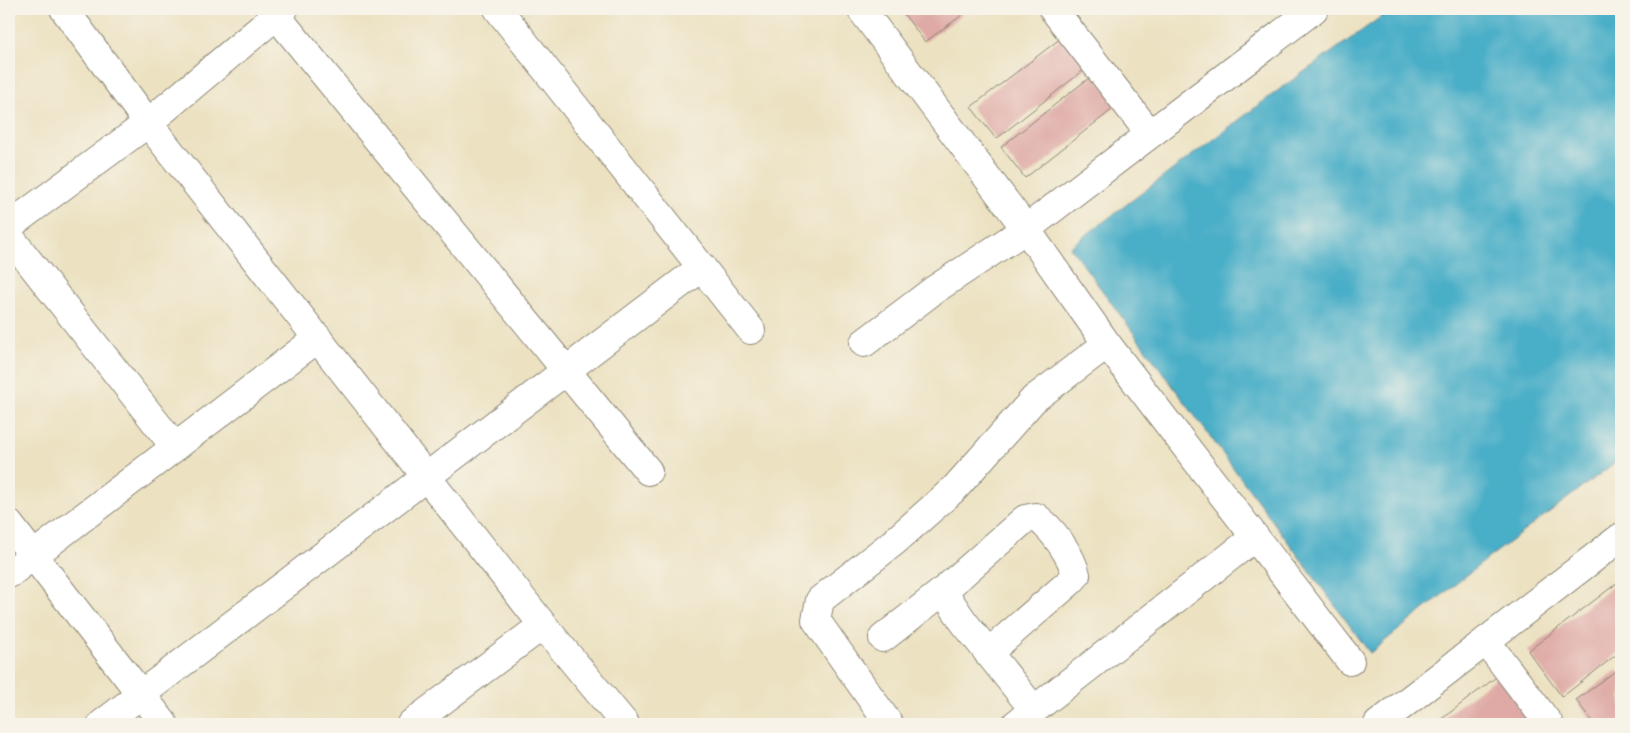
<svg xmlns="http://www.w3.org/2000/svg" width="1630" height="733" viewBox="0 0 1630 733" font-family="Kalam,sans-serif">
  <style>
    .water { fill: #48aec7; stroke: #3a6c79 }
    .building { fill: #dfaaa6 }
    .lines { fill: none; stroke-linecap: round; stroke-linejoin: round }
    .minor-casing { stroke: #8c8676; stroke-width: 30 }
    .minor { stroke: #fff; stroke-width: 28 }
  </style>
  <rect width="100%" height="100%" fill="#f7f3e8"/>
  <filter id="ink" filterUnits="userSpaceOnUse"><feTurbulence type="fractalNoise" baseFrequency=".02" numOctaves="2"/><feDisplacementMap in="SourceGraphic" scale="10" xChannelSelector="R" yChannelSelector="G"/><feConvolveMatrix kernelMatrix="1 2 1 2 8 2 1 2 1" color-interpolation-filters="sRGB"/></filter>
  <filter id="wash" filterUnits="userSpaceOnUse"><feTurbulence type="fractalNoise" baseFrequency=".0096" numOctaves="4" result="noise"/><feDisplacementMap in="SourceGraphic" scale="20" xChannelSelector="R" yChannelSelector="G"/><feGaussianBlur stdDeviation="1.12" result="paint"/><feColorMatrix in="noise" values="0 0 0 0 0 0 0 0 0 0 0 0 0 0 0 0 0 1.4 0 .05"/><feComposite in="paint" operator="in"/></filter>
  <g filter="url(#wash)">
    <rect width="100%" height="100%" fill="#ece2c2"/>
    <polygon class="water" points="1392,9 1621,9 1621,458 1487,559 1370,653 1070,247 1280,89"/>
    <g id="blocks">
      <g class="building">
        <polygon points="900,9 958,9 962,15 925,42"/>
        <polygon points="1065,35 1089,66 996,139 971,107"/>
        <polygon points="1094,74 1118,105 1025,178 1001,147"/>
        <polygon points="1621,580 1621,651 1562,697 1528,651"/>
        <polygon points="1617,670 1621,676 1621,724 1594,724 1576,700"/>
        <polygon points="1499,675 1534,720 1529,724 1435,724"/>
      </g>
    </g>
  </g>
  <g filter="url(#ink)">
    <use href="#blocks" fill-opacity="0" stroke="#8c8676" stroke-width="1"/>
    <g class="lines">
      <g class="minor-casing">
        <g id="minor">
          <polyline points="64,9 148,123 543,625 625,724"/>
          <polyline points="271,9 648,471"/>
          <polyline points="498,9 751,330"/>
          <polyline points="861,9 1026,229 1107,344 1350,661"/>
          <polyline points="1053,9 1150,134"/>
          <polyline points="9,226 148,123 284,9"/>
          <polyline points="9,236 175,447"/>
          <polyline points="864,343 934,290 1026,229 1314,9"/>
          <polyline points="9,524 164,724"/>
          <polyline points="9,574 318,338"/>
          <polyline points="943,591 963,621 1034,710"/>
          <path d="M883,638L943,591L1025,519L1036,517C1052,528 1072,556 1076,575L1071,581L988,653"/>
          <polyline points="1486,641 1549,724"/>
          <polyline points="102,724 702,267"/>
          <polyline points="411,724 543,625"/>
          <polyline points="889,724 816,620 820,600 894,542 955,488 1034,399 1107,344"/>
          <polyline points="1016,724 1255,537"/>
          <polyline points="1378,724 1621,537"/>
        </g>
      </g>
      <use href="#minor" class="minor"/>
    </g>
  </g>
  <rect width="1630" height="733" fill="none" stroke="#f7f3e8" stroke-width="30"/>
</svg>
